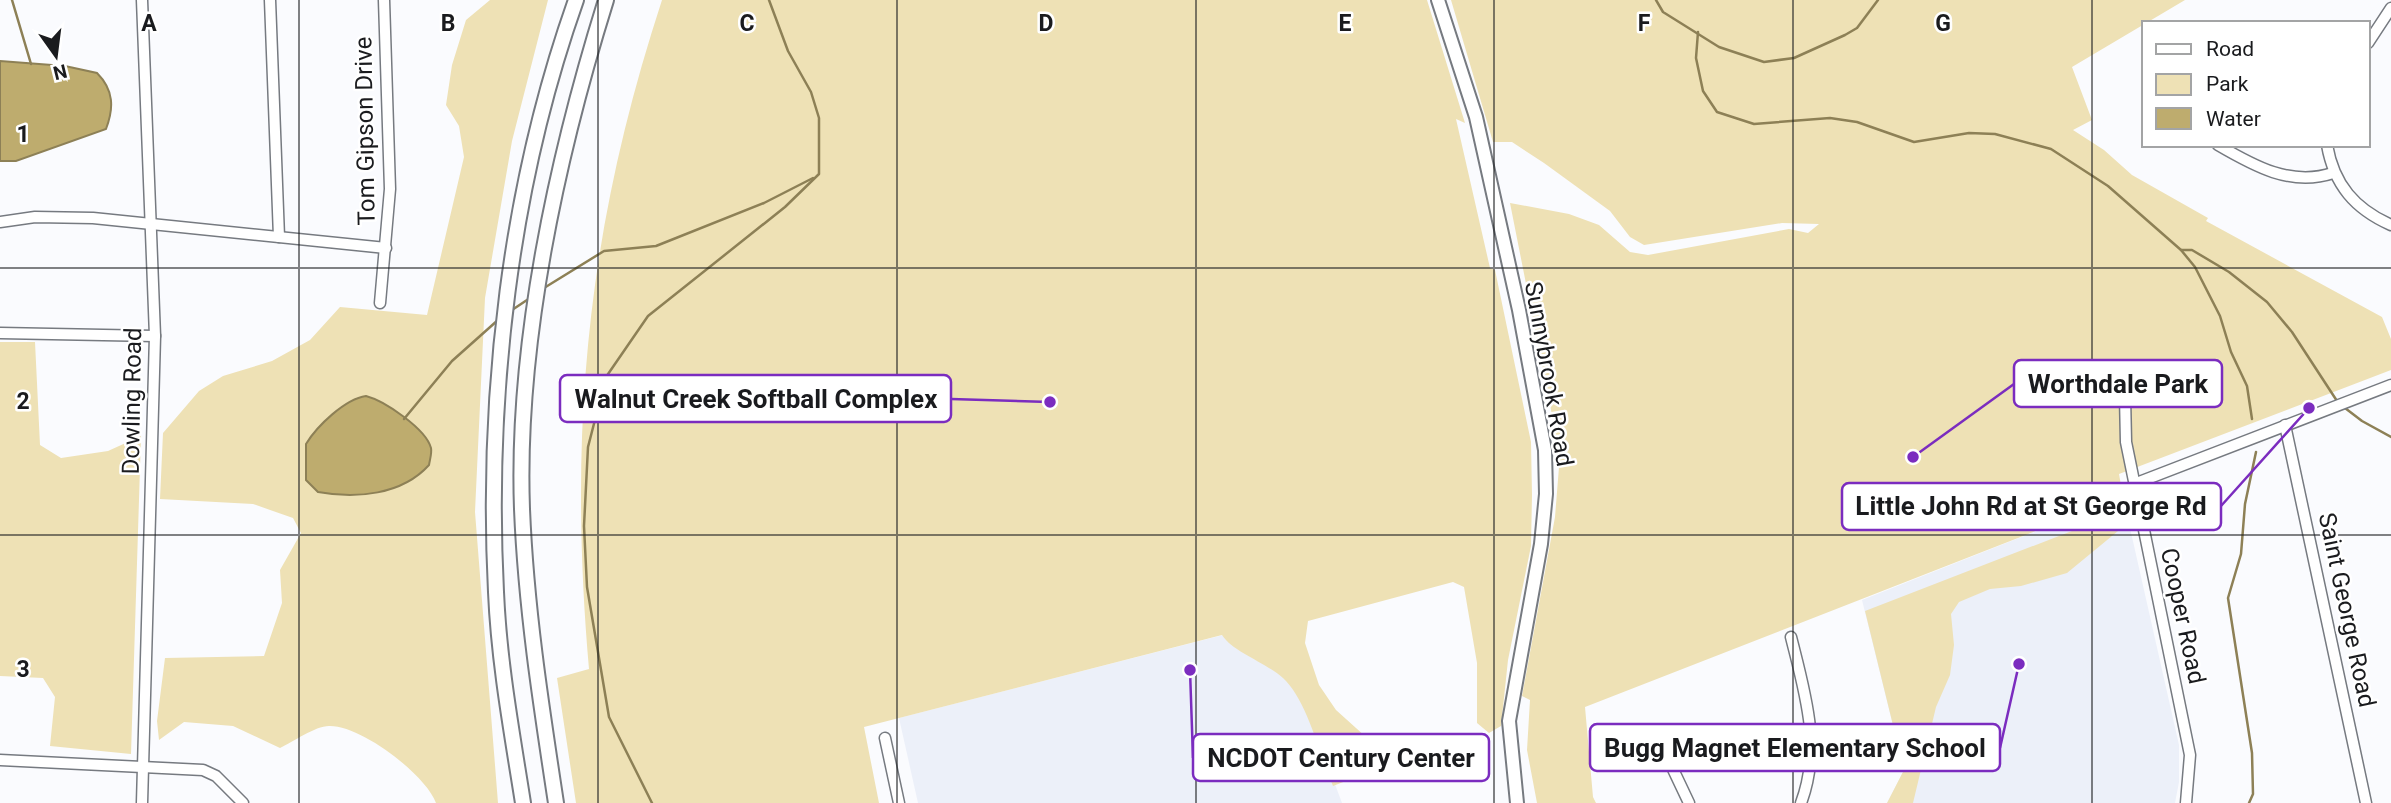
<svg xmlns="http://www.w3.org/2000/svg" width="2391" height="803" viewBox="0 0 2391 803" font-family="Roboto,sans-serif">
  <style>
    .built { fill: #ecf0f9 }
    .green { fill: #eee1b5 }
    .water { fill: #beac6e; stroke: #8d8056; stroke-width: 2 }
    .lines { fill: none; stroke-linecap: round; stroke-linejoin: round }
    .stream { stroke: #8d8056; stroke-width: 2.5 }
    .minor-casing { stroke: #767a80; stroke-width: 13 }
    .major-casing { stroke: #767a80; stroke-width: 16 }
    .highway-casing { stroke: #767a80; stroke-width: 18 }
    .minor { stroke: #fff; stroke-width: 10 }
    .major { stroke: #fff; stroke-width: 12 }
    .highway { stroke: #fff; stroke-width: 14 }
    .grid { fill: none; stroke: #1a1b1e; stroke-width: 2; stroke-opacity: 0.55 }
    .labels { text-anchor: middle; stroke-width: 5; stroke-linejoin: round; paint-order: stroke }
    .street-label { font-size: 24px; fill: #1a1b1e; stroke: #fff }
    .grid-label { font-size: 23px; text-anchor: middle; font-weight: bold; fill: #1a1b1e; stroke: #fff; stroke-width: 5; stroke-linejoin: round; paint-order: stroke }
    .leader { fill: none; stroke: #7b2cbf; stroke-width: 2.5 }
    .callout-dot { fill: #7b2cbf; stroke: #fff; stroke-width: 2.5 }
    .callout { fill: #fff; stroke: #7b2cbf; stroke-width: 2.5 }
    .callout-label { font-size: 26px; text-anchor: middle; font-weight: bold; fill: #1a1b1e }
  </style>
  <rect width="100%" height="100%" fill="#fafbfe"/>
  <g class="built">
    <polygon points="2123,497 2179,745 2179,782 2175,803 1887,803 1904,770 1862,600"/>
    <polygon points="1274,622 1342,803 918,803 899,718"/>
  </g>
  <g class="green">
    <path d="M490,0H548L512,141L485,298L475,512L498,803H436C426,775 361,725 329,726C315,726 293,742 280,748L233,726L184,722L159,740L157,721L165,658L264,656L282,603L280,570L301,533L293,518L253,504L160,499L163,433L199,391L223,376L272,361L310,340L340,307L427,315L464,157L459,126L446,105L452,65L466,20Z"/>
    <path d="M662,0H1427L1465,123L1456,119L1490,268L1495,270L1531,442L1532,495L1531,546L1508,660L1501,726L1489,733L1477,723V663L1464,587L1453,582L1308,621L1305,643L1319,685L1336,710L1366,737L1374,760L1351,779L1333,786C1320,755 1307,700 1283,678C1265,662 1233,652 1222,635L864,727L879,803H576L557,678L589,669C568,429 587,229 662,0Z"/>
    <polygon points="1451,0 2185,0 2072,67 2092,120 2073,130 2104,150 2132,175 2208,218 2206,221 2382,317 2391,339 2391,370 2119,474 2123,497 1585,707 1593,797 1596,803 1537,803 1527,750 1530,700 1522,696 1555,517 1559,467 1552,415 1510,203 1569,214 1599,225 1630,252 1648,255 1789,229 1808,233 1819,224 1782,223 1644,245 1630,237 1610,211 1544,163 1512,142 1493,142"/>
    <polygon points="0,342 35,342 40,445 61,458 108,451 141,436 131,754 50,746 55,697 43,678 0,676"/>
    <polygon points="2126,510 2129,522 2067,573 2021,586 1990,589 1959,602 1951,614 1954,645 1950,675 1936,707 1913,803 1887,803 1904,770 1865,611"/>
  </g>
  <g class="water">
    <path d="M0,61L65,66L97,73C114,90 114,108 106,129L16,161H0Z"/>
    <path d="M366,396C385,401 426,429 431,448C432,453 430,459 429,465C402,495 356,499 318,492L306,480V444C317,426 345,399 366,396Z"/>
  </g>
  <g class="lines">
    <g class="stream">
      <polyline points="12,0 31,64"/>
      <polyline points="1656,0 1663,12 1719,47 1764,62 1794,58 1845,35 1857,28 1878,0"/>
      <polyline points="1698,32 1696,58 1703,91 1717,112 1754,124 1830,118 1857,122 1914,142 1969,133 1995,134 2051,149 2108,186 2181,250 2195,267 2220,316 2231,352 2247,386 2252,419"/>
      <polyline points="2181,250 2192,250 2229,272 2267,302 2292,332 2337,401"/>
      <polyline points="544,288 604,251 656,246 764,203 813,178"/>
      <polyline points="512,310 530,298"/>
      <polyline points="2345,408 2362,421 2391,437"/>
      <polyline points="404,419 452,361 498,320"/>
      <polyline points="652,803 609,717 587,587 584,526 588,447 606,377 648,316 785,207 819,174 819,118 811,92 788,51 769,0"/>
      <polyline points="2249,803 2253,794 2252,753 2228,598 2241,554 2245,504 2256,452"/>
    </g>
    <g class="minor-casing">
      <g id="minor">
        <polyline points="270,0 279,237"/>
        <polyline points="2368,43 2391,8"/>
        <path d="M2218,145C2254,166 2291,187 2333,173"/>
        <path d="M2327,145C2334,185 2355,209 2391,225"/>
        <polyline points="0,222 35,217 93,218 386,248"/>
        <polyline points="380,303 390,189 384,0"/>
        <polyline points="0,333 155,336"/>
        <polyline points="2125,396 2126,442 2190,755 2186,803"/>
        <polyline points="2285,425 2366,803"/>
        <polyline points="2134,484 2391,385"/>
        <path d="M1791,637C1805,693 1822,747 1801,803"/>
        <polyline points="885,738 899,803"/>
        <polyline points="0,760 203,770 216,776 243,803"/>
        <polyline points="1671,765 1689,803"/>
        <polyline points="142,803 155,336 142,0"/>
      </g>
    </g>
    <g class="major-casing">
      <polyline id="major" points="1438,0 1476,117 1519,310 1545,450 1546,494 1541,544 1509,721 1517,803"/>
    </g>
    <g class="highway-casing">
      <g id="highway">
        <path d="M523,803C512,733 499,663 496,592C486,395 510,186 576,0"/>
        <path d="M556,803C541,705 526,608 522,509C516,344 557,157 606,0"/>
      </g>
    </g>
    <use href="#minor" class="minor"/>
    <use href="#major" class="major"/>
    <use href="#highway" class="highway"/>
  </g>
  <path class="grid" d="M299,0V803M598,0V803M897,0V803M1196,0V803M1494,0V803M1793,0V803M2092,0V803M0,268H2391M0,535H2391"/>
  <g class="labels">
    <g class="street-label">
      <text transform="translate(365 131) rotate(-91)" y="8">Tom Gipson Drive</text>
      <text transform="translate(1549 374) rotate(80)" y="8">Sunnybrook Road</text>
      <text transform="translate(132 401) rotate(-89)" y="8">Dowling Road</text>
      <text transform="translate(2347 610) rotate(78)" y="8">Saint George Road</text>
      <text transform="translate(2183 616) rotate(78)" y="8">Cooper Road</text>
    </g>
  </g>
  <g class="grid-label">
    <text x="149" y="31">A</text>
    <text x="448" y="31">B</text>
    <text x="747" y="31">C</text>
    <text x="1046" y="31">D</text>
    <text x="1345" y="31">E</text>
    <text x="1644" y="31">F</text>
    <text x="1943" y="31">G</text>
    <text x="23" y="142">1</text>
    <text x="23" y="409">2</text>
    <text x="23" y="677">3</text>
  </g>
  <path class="leader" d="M1913 457L2014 384M1050 402L951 399M2309 408L2221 506M2019 664L2000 748M1190 670L1193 758"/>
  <g class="callout-dot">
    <circle cx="1913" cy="457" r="7"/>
    <circle cx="1050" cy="402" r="7"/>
    <circle cx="2309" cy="408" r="7"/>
    <circle cx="2019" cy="664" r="7"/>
    <circle cx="1190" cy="670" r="7"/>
  </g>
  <g class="callout">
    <rect x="2014" y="360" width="208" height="47" rx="7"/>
    <rect x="560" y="375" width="391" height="47" rx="7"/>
    <rect x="1842" y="483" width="379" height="47" rx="7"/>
    <rect x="1590" y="724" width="410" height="47" rx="7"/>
    <rect x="1193" y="734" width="296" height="47" rx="7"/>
  </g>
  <g class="callout-label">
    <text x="2118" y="393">Worthdale Park</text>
    <text x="756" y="408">Walnut Creek Softball Complex</text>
    <text x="2031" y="515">Little John Rd at St George Rd</text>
    <text x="1795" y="757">Bugg Magnet Elementary School</text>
    <text x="1341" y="767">NCDOT Century Center</text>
  </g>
  <rect x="2142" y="21" width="228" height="126" fill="#ffffff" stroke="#a3a4a5" stroke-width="2"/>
  <rect x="2156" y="44" width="35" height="10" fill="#ffffff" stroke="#a3a4a5" stroke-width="2"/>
  <text x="2206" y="56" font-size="21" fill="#1a1b1e">Road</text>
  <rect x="2156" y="74" width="35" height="21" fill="#eee1b5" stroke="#a3a4a5" stroke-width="2"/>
  <text x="2206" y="91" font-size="21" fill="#1a1b1e">Park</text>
  <rect x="2156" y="108" width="35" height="21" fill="#beac6e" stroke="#a3a4a5" stroke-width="2"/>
  <text x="2206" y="126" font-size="21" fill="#1a1b1e">Water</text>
  <g transform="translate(56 56) rotate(166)" stroke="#ffffff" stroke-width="5" paint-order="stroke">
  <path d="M0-5L12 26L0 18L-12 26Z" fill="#1a1b1e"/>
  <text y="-10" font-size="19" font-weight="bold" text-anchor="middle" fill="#1a1b1e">N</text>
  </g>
</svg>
